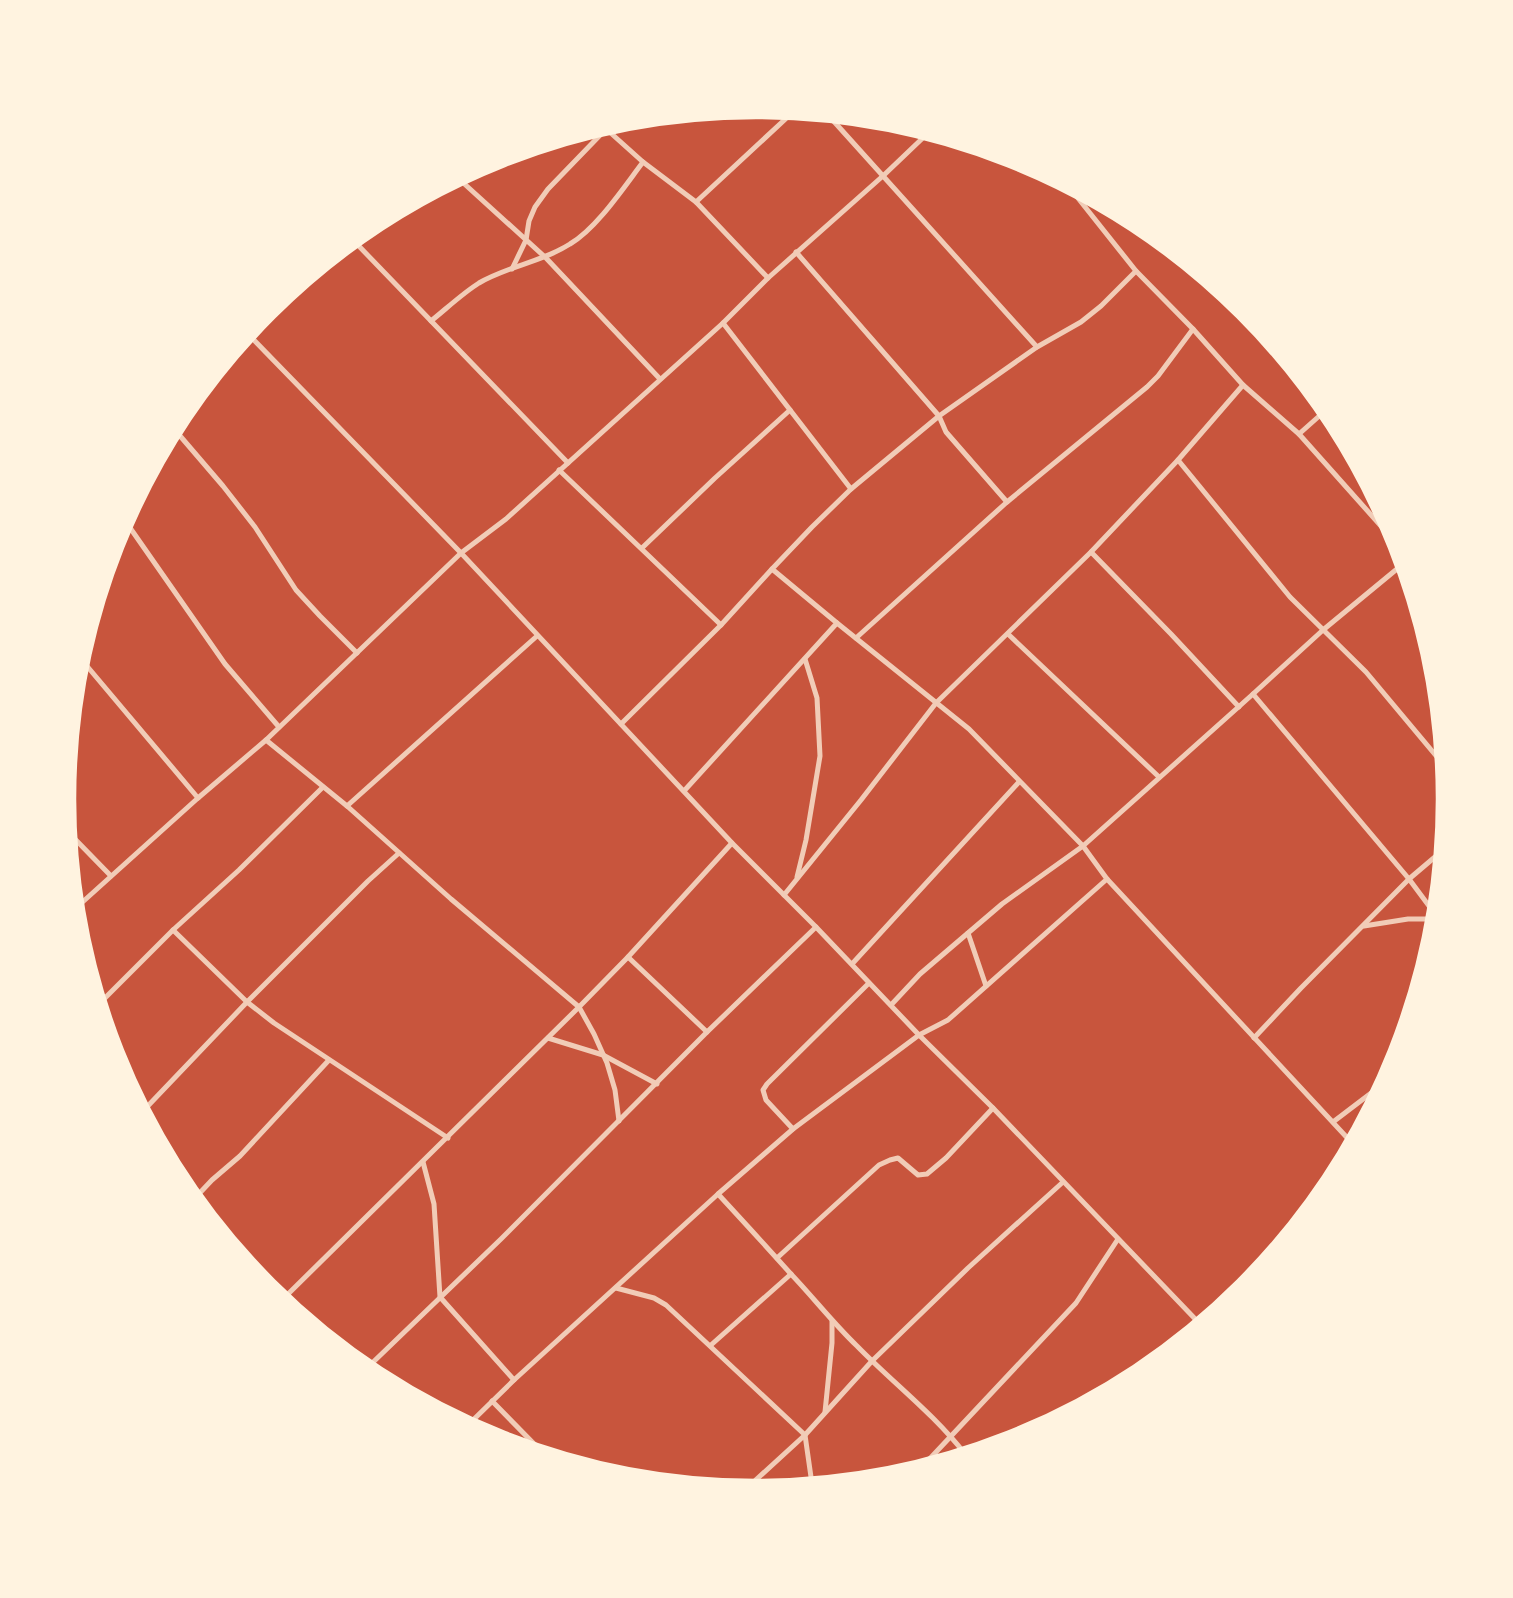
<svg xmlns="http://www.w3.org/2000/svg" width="1513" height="1598" viewBox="0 0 1513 1598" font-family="Lora,serif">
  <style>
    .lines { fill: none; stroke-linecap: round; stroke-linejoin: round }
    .minor { stroke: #f1ccb7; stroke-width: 5 }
    .rim { fill: none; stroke: #fff3e0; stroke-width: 2.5 }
  </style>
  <rect width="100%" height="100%" fill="#c8553d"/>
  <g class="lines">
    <g class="minor">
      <polyline points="829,116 1037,347"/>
      <polyline points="604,127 643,162 696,202 768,278"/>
      <polyline points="459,179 546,258 660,379"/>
      <polyline points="1070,188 1136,271 1193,329 1243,385 1299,434 1397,544"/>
      <polyline points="696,202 793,112"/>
      <polyline points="354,241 568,463"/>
      <polyline points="796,252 939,416 946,432 1007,502"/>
      <polyline points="512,269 526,240 529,221 535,207 548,189 606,129"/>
      <path d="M431,321C446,309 463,293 479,283C508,266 542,262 570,244C597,228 624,187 643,162"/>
      <polyline points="723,323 851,489"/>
      <polyline points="249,335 461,553 732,843 816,927 919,1035 993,1108 1200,1324"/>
      <polyline points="175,430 223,486 255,527 296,590 320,616 357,653"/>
      <polyline points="1299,434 1326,410"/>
      <polyline points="1178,460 1290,597 1366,672 1443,764"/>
      <polyline points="559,470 721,625"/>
      <polyline points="126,522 225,664 279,727"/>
      <polyline points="642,548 715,478 790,410"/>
      <polyline points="1091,552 1171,634 1239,707"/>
      <polyline points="837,623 969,729 1083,846 1107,879 1352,1143"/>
      <polyline points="1008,634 1159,777"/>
      <polyline points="856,638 1007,502 1147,387 1158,376 1193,329"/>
      <polyline points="81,659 198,798"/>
      <polyline points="1253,694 1323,630 1403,564"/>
      <polyline points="621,724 721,625 772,569"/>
      <polyline points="266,740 347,806 451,899 579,1007 594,1034 607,1063 615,1090 619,1121"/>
      <polyline points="684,791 837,623 772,569 812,527 851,489 939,416 1037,347 1081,322 1101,306 1136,271"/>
      <polyline points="347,806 537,636"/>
      <polyline points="70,834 111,876"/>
      <polyline points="797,877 806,840 820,756 817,698 805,659"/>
      <polyline points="784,895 861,800 936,703 1091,552 1178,460 1243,385"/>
      <polyline points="77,907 198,798 266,740 461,553 506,519 723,323 768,278 884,175 928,133"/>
      <polyline points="1364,926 1408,919 1435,919"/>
      <polyline points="173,930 247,1002 274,1023 448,1138"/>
      <polyline points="968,933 986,986"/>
      <polyline points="628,957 707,1032"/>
      <polyline points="852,964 1019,782"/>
      <polyline points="100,1003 173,930 239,870 323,787"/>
      <polyline points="891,1005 920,974 968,933 1002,904 1083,846 1253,694 1409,879 1435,914"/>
      <polyline points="548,1038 603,1055 657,1084"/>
      <polyline points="1254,1038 1301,988 1409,879 1442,851"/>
      <polyline points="144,1110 247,1002 368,881 399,853"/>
      <polyline points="1333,1122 1383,1084"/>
      <polyline points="793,1129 766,1100 763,1090 767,1084 869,983"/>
      <polyline points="423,1162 434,1204 440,1297 514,1380"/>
      <path d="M718,1194C742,1220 766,1246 790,1273C813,1297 833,1323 857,1346C893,1383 933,1413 965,1454"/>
      <polyline points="195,1198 212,1180 240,1156 329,1060"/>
      <polyline points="777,1258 879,1165 890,1160 898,1158 918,1175 927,1174 946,1158 993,1108"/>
      <polyline points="616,1288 654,1298 666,1305 805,1435 812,1484"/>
      <polyline points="283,1299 579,1007 628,957 732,843"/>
      <polyline points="711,1345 791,1274"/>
      <polyline points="367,1368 501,1239 707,1032 816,927"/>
      <polyline points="492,1401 541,1451"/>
      <polyline points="825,1412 832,1343 832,1321"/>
      <polyline points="469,1424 514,1380 718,1194 793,1129 919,1035 948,1020 1107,879"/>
      <polyline points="922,1467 1076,1303 1118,1239"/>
      <polyline points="747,1488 805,1435 872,1361 968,1268 1063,1182"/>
    </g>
  </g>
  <path d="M0 0H1513V1598H0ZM75 799a681 681 0 1 1 1362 0a681 681 0 1 1-1362 0Z" fill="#fff3e0" fill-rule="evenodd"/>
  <path class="rim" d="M75 799a681 681 0 1 1 1362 0a681 681 0 1 1-1362 0Z"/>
</svg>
